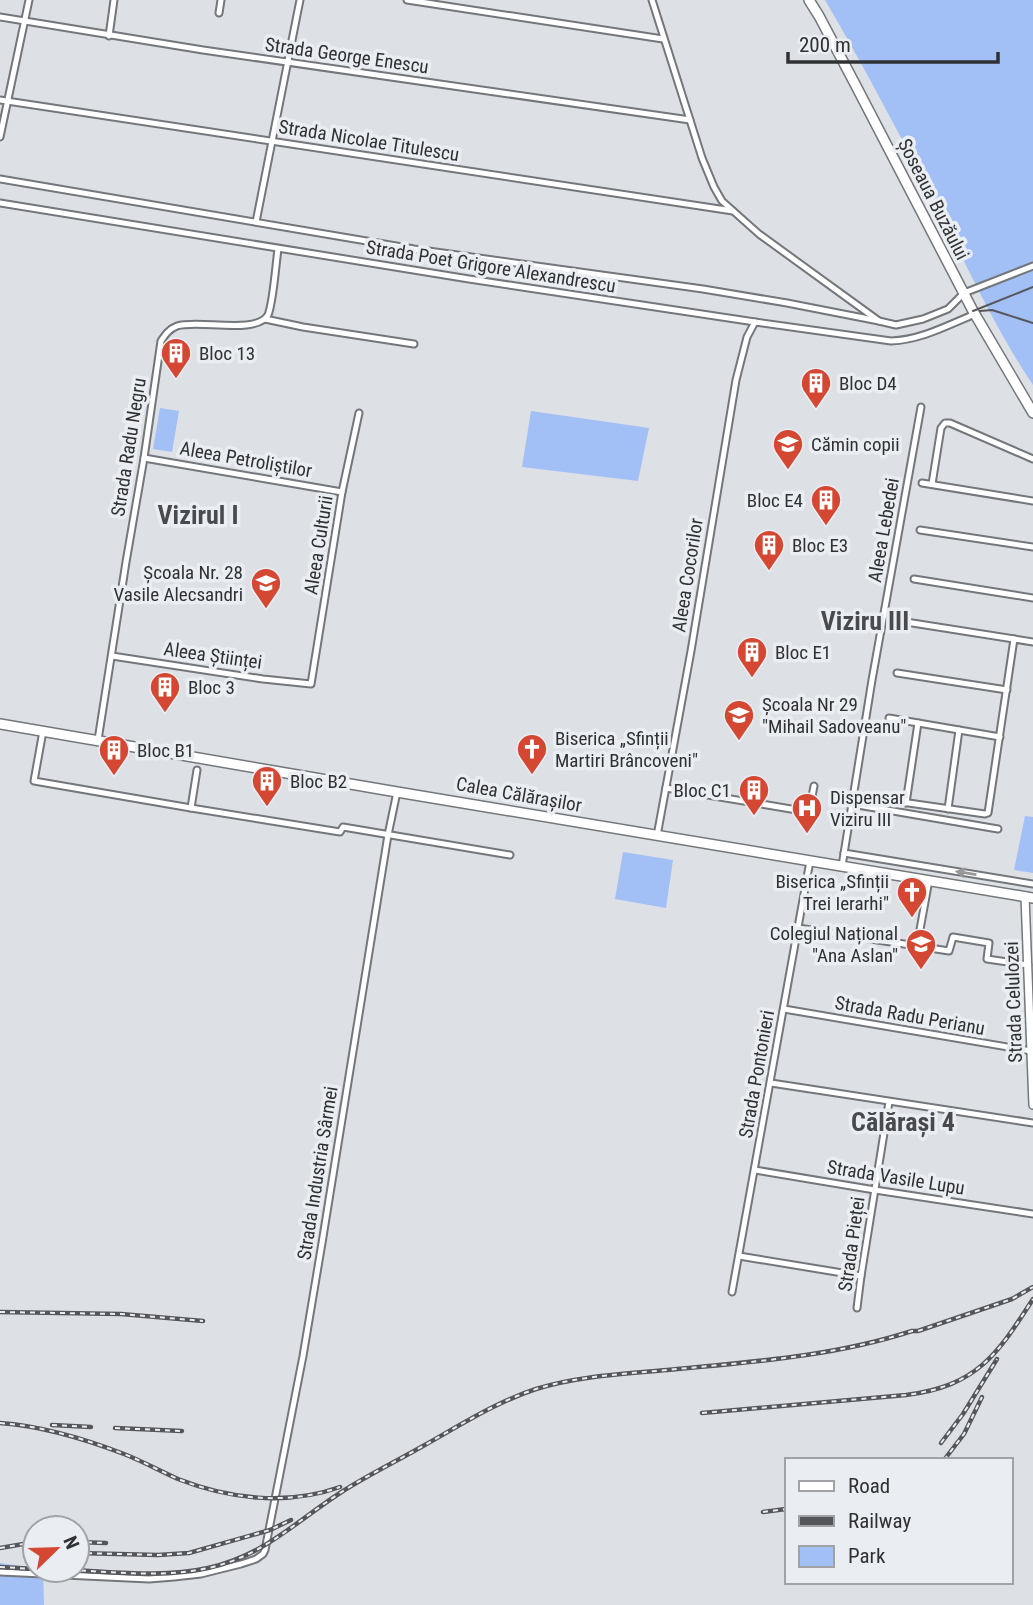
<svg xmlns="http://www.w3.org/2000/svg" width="1033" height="1605" viewBox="0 0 1033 1605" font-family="'Roboto Condensed',sans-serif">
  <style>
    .green { fill: #a2bff6 }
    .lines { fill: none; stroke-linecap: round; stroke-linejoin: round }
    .minor-casing { stroke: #73767a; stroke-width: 9 }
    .tertiary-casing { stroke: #73767a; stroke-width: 10 }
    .primary-casing { stroke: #73767a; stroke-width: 12 }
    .minor { stroke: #fff; stroke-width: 5 }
    .tertiary { stroke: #fff; stroke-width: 7 }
    .primary { stroke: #fff; stroke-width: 9 }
    .tram { stroke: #555659; stroke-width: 2 }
    .rail-casing { stroke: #555659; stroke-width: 4.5 }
    .rail { stroke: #eaedf2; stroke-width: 2; stroke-dasharray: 5; stroke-linecap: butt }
    .oneway { fill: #989899 }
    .labels { text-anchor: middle; stroke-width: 7; stroke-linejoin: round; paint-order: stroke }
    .street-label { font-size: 19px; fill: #303133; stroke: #eaedf2 }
    .poi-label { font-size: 19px; fill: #303133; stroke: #eaedf2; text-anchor: start }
    .district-label { font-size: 26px; font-weight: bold; fill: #484a4e; stroke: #eaedf2 }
  </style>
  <rect width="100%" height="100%" fill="#dde0e5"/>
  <g class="green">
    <path d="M825,0H1033V385C998,333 972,277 944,221C906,146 867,72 825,0Z"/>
    <polygon points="160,408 179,411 172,452 153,449"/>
    <polygon points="531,411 649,428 638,481 522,467"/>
    <polygon points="1025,816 1033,817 1033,873 1014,870"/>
    <polygon points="623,852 673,860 666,908 615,899"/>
    <polygon points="0,1563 35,1568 35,1570 43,1570 44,1605 0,1605"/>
  </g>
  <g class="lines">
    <g class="minor-casing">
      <g id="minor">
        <polyline points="407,0 663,39"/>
        <polyline points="652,0 702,158 714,187 722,201 759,234 879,321 896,325 923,319 948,309 964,293 1033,266"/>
        <polyline points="219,13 221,0"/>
        <polyline points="0,17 203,50 690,120"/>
        <polyline points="109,36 114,0"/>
        <polyline points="0,100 733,211"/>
        <polyline points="0,137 29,0"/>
        <polyline points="0,179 414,249 703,289 787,303 879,321"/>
        <path d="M0,203L469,279L755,322L891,341C921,340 948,325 975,314"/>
        <polyline points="256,222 300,0"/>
        <polyline points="265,319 303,327 414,344"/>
        <polyline points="144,458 342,492"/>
        <polyline points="922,483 1033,501"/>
        <polyline points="932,484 941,428 945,423 950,423 1033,459"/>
        <polyline points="920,530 1033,547"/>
        <polyline points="914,579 1033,598"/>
        <polyline points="906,622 1033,642"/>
        <polyline points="112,656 263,679 311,684 342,492 359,413"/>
        <polyline points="897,673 1007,690"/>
        <polyline points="889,718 1000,737"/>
        <polyline points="43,731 34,781 191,808"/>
        <path d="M98,740L126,562L144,458L161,341C165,335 169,329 177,326C198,319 256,335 268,315C273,304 276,263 278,249"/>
        <polyline points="197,770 191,808 340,832 343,827 510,855"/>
        <polyline points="666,788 809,812 814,786"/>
        <polyline points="853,795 985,814 988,813 1014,639"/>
        <polyline points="906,803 918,723"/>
        <polyline points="852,804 998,829"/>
        <polyline points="948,809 959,730"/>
        <polyline points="657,836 691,651 736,380 747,337 755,322"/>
        <polyline points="844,853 1033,884"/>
        <polyline points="842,866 872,680 921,407"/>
        <polyline points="929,880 917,946 949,951 953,937 989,943 987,959 1028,965"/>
        <polyline points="798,928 917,946"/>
        <polyline points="784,1009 1031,1051"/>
        <polyline points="771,1083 1033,1123"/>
        <polyline points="755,1170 875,1190 1033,1214"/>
        <polyline points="739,1256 861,1276"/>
        <polyline points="732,1292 810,861"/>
        <polyline points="857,1308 861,1276 889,1102"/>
        <polyline points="0,1572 149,1579 174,1577 201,1574 241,1564 256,1559 263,1554 265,1550 303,1356 322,1243 388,835 397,792"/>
      </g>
    </g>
    <g class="tertiary-casing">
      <polyline id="tertiary" points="1025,896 1033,1105"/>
    </g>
    <g class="primary-casing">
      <g id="primary">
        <polyline points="809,0 819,16 855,84 973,311 1033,413"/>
        <polyline points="0,724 397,792 1033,898"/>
      </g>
    </g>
    <use href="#minor" class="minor"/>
    <use href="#tertiary" class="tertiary"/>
    <use href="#primary" class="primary"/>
    <g class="tram">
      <polyline points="973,311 1033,287"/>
      <polyline points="980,311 992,310 1033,323"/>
    </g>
    <g class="rail-casing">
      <g id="rail">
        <polyline points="0,1312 121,1314 203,1321"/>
        <path d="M702,1413L906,1395C977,1386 997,1355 1033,1299"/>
        <path d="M0,1423C42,1426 85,1439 124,1454C142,1461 160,1471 178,1479C229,1499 287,1506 340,1487"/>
        <polyline points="52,1425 91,1427"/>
        <polyline points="115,1428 182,1431"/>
        <polyline points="941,1443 963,1414 997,1359"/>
        <polyline points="944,1460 964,1434 982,1397"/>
        <polyline points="763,1512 786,1509"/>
        <polyline points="77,1542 106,1543"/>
        <polyline points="0,1548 35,1542"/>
        <polyline points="77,1553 158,1555 189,1553 270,1530 291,1520"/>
        <polyline points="0,1567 35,1569"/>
        <path d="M71,1570C116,1572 163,1578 208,1568C263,1556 294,1523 340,1493C366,1476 395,1462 423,1446C459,1426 496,1402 536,1389C578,1376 623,1374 667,1370C749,1362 832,1357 912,1331H918L1012,1299L1033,1287"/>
      </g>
    </g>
    <use href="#rail" class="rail"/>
  </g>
  <defs><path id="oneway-solid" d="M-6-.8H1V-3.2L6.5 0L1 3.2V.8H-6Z" transform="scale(1.75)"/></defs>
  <use class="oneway" href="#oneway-solid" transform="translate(966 873) rotate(-171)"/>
  <defs>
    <g id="building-pin" transform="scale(1.575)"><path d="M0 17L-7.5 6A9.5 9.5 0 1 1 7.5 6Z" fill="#d44833" stroke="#eaedf2"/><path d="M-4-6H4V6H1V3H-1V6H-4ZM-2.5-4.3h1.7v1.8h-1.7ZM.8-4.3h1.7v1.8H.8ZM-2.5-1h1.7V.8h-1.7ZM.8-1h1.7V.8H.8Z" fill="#fff"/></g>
    <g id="school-pin" transform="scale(1.575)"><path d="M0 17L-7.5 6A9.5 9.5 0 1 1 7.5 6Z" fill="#d44833" stroke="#eaedf2"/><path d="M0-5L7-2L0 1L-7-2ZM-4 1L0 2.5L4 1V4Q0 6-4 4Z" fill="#fff"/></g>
    <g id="church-pin" transform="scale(1.575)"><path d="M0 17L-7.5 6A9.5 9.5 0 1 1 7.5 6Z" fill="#d44833" stroke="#eaedf2"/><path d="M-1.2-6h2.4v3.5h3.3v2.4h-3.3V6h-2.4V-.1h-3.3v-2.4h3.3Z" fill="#fff"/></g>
    <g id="hospital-pin" transform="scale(1.575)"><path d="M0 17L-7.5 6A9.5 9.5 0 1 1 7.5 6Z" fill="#d44833" stroke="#eaedf2"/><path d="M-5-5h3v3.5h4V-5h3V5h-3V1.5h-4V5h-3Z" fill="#fff"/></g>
    <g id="university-pin" transform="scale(1.575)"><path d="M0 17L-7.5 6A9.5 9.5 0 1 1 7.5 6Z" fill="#d44833" stroke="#eaedf2"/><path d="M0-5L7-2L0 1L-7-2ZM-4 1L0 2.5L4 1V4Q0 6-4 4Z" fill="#fff"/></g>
  </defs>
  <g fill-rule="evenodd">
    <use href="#building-pin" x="176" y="353"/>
    <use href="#building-pin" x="816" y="383"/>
    <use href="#school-pin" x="788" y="444"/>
    <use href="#building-pin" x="826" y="500"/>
    <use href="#building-pin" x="769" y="545"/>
    <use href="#school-pin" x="266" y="583"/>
    <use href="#building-pin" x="752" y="652"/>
    <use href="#building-pin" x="165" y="687"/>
    <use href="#school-pin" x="739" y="715"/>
    <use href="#church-pin" x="532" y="749"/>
    <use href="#building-pin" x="114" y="750"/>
    <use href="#building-pin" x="267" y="781"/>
    <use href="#building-pin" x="754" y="790"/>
    <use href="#hospital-pin" x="807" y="808"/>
    <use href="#church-pin" x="912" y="892"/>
    <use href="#university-pin" x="921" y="944"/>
  </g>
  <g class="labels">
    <g class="street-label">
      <text transform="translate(347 55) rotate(8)" y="7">Strada George Enescu</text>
      <text transform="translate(369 140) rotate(9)" y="7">Strada Nicolae Titulescu</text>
      <text transform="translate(934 199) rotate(63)" y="7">Șoseaua Buzăului</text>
      <text transform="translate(491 266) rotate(9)" y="7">Strada Poet Grigore Alexandrescu</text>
      <text transform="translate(128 447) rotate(-81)" y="7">Strada Radu Negru</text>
      <text transform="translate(246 459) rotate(10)" y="7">Aleea Petroliștilor</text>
      <text transform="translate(883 530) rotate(-80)" y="7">Aleea Lebedei</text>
      <text transform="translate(318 545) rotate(-81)" y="7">Aleea Culturii</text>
      <text transform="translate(687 575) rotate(-81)" y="7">Aleea Cocorilor</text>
      <text transform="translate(213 655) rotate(8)" y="7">Aleea Științei</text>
      <text transform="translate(519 794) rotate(10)" y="7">Calea Călărașilor</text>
      <text transform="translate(1013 1002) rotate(-92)" y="7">Strada Celulozei</text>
      <text transform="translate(910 1015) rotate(10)" y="7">Strada Radu Perianu</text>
      <text transform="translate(756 1074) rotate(-80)" y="7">Strada Pontonieri</text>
      <text transform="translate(317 1173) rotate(-81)" y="7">Strada Industria Sârmei</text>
      <text transform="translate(896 1177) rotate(9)" y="7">Strada Vasile Lupu</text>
      <text transform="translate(851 1244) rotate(-82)" y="7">Strada Pieței</text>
    </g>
    <g class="poi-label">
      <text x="199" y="360">Bloc 13</text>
      <text x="839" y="390">Bloc D4</text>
      <text x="811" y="451">Cămin copii</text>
      <text x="803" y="507" text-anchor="end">Bloc E4</text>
      <text x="792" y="552">Bloc E3</text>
      <text x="243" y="579" text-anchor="end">Școala Nr. 28<tspan x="243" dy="22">Vasile Alecsandri</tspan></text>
      <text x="775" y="659">Bloc E1</text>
      <text x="188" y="694">Bloc 3</text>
      <text x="762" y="711">Școala Nr 29<tspan x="762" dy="22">"Mihail Sadoveanu"</tspan></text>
      <text x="555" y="745">Biserica „Sfinții<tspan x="555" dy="22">Martiri Brâncoveni"</tspan></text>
      <text x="137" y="757">Bloc B1</text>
      <text x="290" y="788">Bloc B2</text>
      <text x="731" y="797" text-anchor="end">Bloc C1</text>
      <text x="830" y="804">Dispensar<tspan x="830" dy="22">Viziru III</tspan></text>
      <text x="889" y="888" text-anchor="end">Biserica „Sfinții<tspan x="889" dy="22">Trei Ierarhi"</tspan></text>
      <text x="898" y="940" text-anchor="end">Colegiul Național<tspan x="898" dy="22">"Ana Aslan"</tspan></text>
    </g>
    <g class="district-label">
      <text x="198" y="524">Vizirul I</text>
      <text x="865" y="630">Viziru III</text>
      <text x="903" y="1131">Călărași 4</text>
    </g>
  </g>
  <rect x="785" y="1458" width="228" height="126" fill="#eaedf2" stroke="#a0a2a6" stroke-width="2"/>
  <rect x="799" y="1481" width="35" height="10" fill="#ffffff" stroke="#a0a2a6" stroke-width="2"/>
  <text x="848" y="1493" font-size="21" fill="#303133">Road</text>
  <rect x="799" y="1516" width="35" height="10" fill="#555659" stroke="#a0a2a6" stroke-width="2"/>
  <text x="848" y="1528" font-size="21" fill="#303133">Railway</text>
  <rect x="799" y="1546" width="35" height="21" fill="#a2bff6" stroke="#a0a2a6" stroke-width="2"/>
  <text x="848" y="1563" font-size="21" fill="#303133">Park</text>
  <g transform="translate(56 1549) rotate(67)"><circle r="33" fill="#eaedf2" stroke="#a0a2a6" stroke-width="2"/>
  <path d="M0-5L12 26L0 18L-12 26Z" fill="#d44833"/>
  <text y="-10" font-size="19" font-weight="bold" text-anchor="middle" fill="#303133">N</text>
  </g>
  <path d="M788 52v10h210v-10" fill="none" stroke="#303133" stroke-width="3.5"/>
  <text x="799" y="52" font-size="21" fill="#303133" stroke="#eaedf2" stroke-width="5" paint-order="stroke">200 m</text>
</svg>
